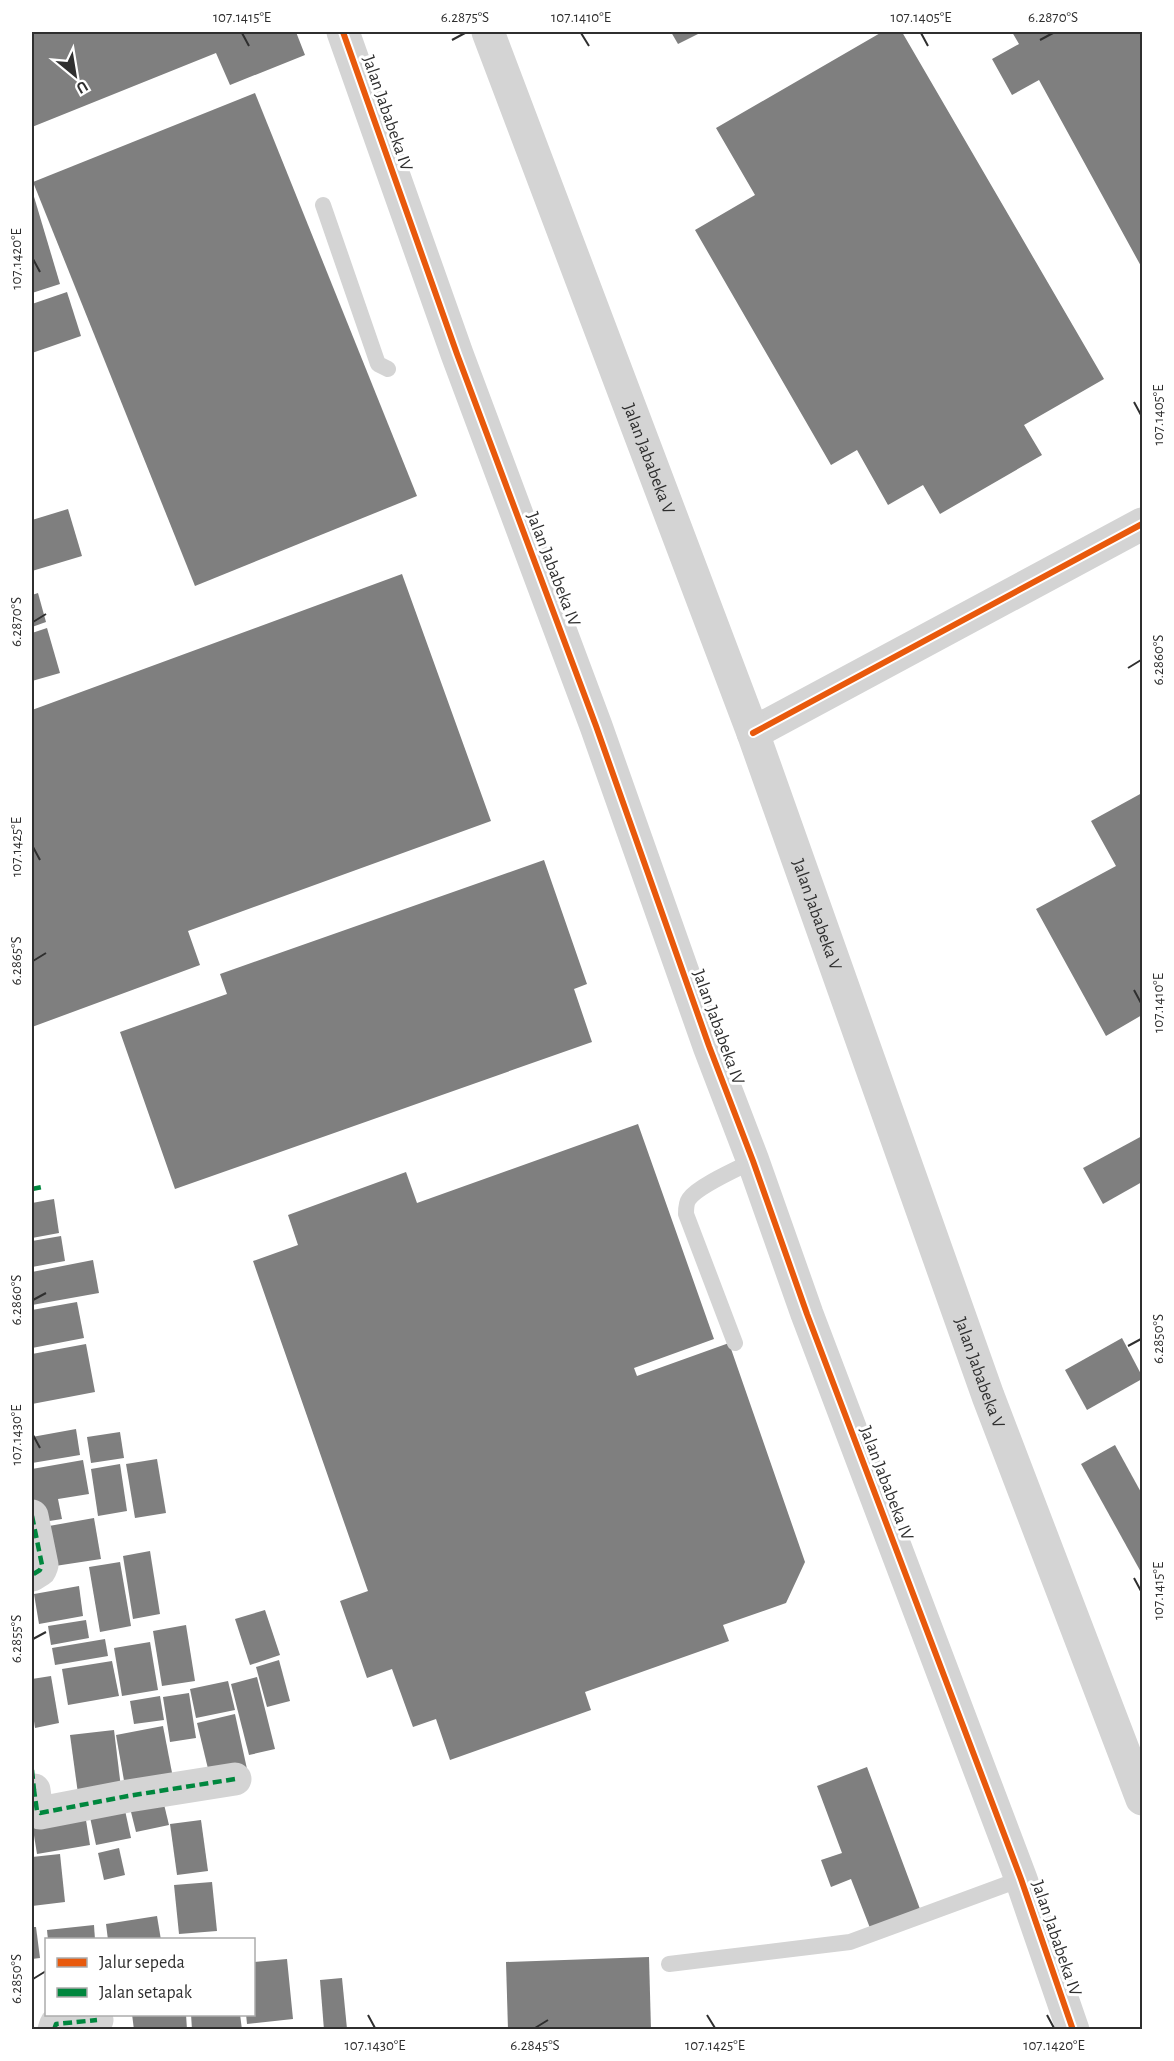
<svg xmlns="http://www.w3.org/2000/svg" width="1174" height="2061" viewBox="0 0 1174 2061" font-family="'Alegreya Sans',sans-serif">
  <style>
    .building { fill: #7f7f7f }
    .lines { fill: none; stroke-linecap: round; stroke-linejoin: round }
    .service { stroke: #d4d4d4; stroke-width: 16 }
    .minor { stroke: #d4d4d4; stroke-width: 33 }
    .tertiary { stroke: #d4d4d4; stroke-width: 33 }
    .quiet { stroke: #00873e; stroke-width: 4.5; stroke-dasharray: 9 4.5; stroke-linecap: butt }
    .cycleway-casing { stroke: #fff; stroke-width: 10 }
    .cycleway { stroke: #e8590c; stroke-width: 6 }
    .ticks { fill: none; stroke: #2f2f2f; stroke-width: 2 }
    .labels { text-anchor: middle; stroke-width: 6; stroke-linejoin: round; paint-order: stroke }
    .street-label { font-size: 18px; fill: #2f2f2f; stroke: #fff }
    .neatline { fill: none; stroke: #2f2f2f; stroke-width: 2 }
    .ticks-label { font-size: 15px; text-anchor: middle; fill: #2f2f2f }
  </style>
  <rect width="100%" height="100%" fill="#fff"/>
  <g class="building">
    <polygon points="32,32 296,32 305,55 230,85 216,53 32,127"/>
    <polygon points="671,32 702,32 678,44"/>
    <polygon points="882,32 902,32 1104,379 1024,425 1042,455 940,514 923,485 888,505 857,450 831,465 695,230 755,195 716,128"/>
    <polygon points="1012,32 1142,32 1142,268 1039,80 1012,95 992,59 1019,44"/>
    <polygon points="255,93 417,496 195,586 33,182"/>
    <polygon points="32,190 60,284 32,293"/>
    <polygon points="67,292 81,336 32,353 32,304"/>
    <polygon points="68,509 82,556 32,571 32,520"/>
    <polygon points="402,574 491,821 188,931 200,965 32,1027 32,710"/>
    <polygon points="38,593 46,622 32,627 32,595"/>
    <polygon points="47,628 60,673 32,681 32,633"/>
    <polygon points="1142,793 1142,1015 1106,1036 1036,909 1116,866 1091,821"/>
    <polygon points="544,860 587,984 574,989 592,1042 175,1189 120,1032 227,994 220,974"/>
    <polygon points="638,1124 714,1339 634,1368 637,1376 729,1343 805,1562 786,1603 723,1625 729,1641 585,1692 591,1710 450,1760 436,1719 413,1727 392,1669 367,1678 340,1601 368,1591 253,1261 298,1245 288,1215 406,1172 417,1203"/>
    <polygon points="1142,1136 1142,1182 1103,1204 1083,1168"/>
    <polygon points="54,1199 59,1233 32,1238 32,1203"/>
    <polygon points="61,1236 65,1261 32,1267 32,1241"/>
    <polygon points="93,1260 99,1293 32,1305 32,1272"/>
    <polygon points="77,1302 84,1338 32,1348 32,1310"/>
    <polygon points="1122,1338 1142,1376 1142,1379 1087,1410 1065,1370"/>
    <polygon points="86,1344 95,1392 32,1404 32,1354"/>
    <polygon points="76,1429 80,1455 32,1463 32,1437"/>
    <polygon points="120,1432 124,1458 91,1463 87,1437"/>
    <polygon points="1115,1445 1142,1494 1142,1574 1081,1464"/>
    <polygon points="157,1459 166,1513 135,1518 126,1464"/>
    <polygon points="83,1460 89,1494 58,1499 62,1519 37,1523 32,1485 32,1469"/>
    <polygon points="120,1464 127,1511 98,1516 91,1469"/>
    <polygon points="94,1518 101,1559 55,1566 49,1526"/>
    <polygon points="150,1551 160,1614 133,1619 123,1556"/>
    <polygon points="120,1562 131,1626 100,1632 89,1567"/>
    <polygon points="79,1586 83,1616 39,1624 34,1594"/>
    <polygon points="265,1610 280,1655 250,1665 235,1619"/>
    <polygon points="86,1620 89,1638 51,1645 48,1626"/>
    <polygon points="186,1625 195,1681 162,1686 153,1631"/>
    <polygon points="105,1639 108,1656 55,1665 52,1648"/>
    <polygon points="150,1642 158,1690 122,1696 114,1648"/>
    <polygon points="279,1660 290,1701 267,1707 256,1667"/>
    <polygon points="112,1661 119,1696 68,1705 62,1669"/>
    <polygon points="51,1676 59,1723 35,1728 32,1707 32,1679"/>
    <polygon points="257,1677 275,1749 249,1755 231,1684"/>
    <polygon points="228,1681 235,1710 196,1718 190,1689"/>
    <polygon points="189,1693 196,1738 170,1742 163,1697"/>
    <polygon points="160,1696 164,1720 134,1724 130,1701"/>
    <polygon points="235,1714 247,1769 210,1777 197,1723"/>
    <polygon points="163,1726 174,1783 126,1792 116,1735"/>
    <polygon points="114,1730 122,1796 79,1801 70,1735"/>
    <polygon points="867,1767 920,1909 870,1928 851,1879 831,1887 821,1860 842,1853 817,1786"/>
    <polygon points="161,1792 169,1825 136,1832 128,1800"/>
    <polygon points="123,1801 131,1838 96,1845 88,1808"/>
    <polygon points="84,1808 90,1845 37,1854 32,1823"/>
    <polygon points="201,1820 208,1871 177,1875 170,1824"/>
    <polygon points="119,1848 125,1875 104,1880 98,1853"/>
    <polygon points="60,1854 65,1902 32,1906 32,1857"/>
    <polygon points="212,1882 217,1931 179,1934 174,1885"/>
    <polygon points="157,1916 161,1940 108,1940 106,1924"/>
    <polygon points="94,1925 95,1940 48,1940 47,1930"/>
    <polygon points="32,1927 36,1927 40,1958 32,1959"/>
    <polygon points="649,1957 651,2030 508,2030 506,1962"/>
    <polygon points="287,1959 293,2019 247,2024 246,2014 254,2014 254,1962"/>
    <polygon points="342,1978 347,2029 324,2030 320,1980"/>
    <polygon points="132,2014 186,2014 187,2030 134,2030"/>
    <polygon points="191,2014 240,2014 242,2030 192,2030"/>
  </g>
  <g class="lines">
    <g class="service">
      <polyline points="323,205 378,364 388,369"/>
      <path d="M735,1343L686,1214C686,1209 686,1203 689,1199C698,1186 737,1169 753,1161"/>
      <polyline points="669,1964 850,1942 1021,1879"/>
    </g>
    <g class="minor">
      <polyline points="753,733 1142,524"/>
      <polyline points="32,1516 42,1565 40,1570 32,1575"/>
      <polyline points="32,1791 34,1790 37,1811 40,1813 128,1796 235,1779"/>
      <polyline points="54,2030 56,2024 97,2020"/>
    </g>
    <g class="tertiary">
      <polyline points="343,32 457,354 596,726 709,1046 753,1161 807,1314 1021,1879 1073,2030"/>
      <path id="s1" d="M488,32L753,733L988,1396L1142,1799"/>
    </g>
    <g class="quiet">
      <polyline points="32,1189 42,1187"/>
      <polyline points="32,1516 42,1565 40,1570 32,1575"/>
      <polyline points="32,1770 34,1790"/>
      <polyline points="32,1791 34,1790 37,1811 40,1813 128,1796 235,1779"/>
      <polyline points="54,2030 56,2024 97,2020"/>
    </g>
    <g class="cycleway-casing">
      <g id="cycleway">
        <polyline points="343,32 457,354 596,726 709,1046 753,1161 807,1314 1021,1879 1073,2030"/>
        <polyline points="753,733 1142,524"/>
      </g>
    </g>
    <use href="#cycleway" class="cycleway"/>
  </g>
  <path class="ticks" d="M242,33L249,46M581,33L589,46M921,33L928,46M452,40L465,33M1040,40L1053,33M33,259L40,272M1134,402L1141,415M33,622L46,614M1128,668L1141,660M33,847L40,860M33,961L46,953M1134,990L1141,1003M33,1300L46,1293M1128,1346L1141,1339M33,1435L40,1448M1134,1578L1141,1591M33,1639L46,1632M33,1979L46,1971M368,2015L375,2028M707,2015L715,2028M1047,2015L1054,2028M535,2028L548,2020"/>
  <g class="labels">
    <g class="street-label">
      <text transform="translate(388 113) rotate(71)" y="6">Jalan Jababeka IV</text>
      <text dy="6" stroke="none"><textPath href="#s1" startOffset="456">Jalan Jababeka V</textPath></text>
      <text transform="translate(554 569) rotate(69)" y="6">Jalan Jababeka IV</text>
      <text dy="6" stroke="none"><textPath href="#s1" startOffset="942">Jalan Jababeka V</textPath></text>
      <text transform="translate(719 1027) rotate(70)" y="6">Jalan Jababeka IV</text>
      <text dy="6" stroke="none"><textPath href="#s1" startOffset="1428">Jalan Jababeka V</textPath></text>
      <text transform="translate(887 1483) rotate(69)" y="6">Jalan Jababeka IV</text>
      <text transform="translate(1057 1938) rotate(71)" y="6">Jalan Jababeka IV</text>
    </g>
  </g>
  <rect width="1174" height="2061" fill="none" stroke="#ffffff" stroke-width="66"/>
  <rect x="45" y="1938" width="210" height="78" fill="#ffffff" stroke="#acacac" stroke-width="1.5"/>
  <rect x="57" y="1958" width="30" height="9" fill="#e8590c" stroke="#acacac" stroke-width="1.5"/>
  <text x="99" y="1968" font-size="18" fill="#2f2f2f">Jalur sepeda</text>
  <rect x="57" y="1988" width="30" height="9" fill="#00873e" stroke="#acacac" stroke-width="1.5"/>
  <text x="99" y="1998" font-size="18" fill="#2f2f2f">Jalan setapak</text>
  <g transform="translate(75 75) rotate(150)" stroke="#ffffff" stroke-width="4.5" paint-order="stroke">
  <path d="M0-4.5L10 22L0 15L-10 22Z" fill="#2f2f2f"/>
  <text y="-9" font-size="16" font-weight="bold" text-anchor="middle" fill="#2f2f2f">U</text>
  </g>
  <rect x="33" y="33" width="1108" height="1995" class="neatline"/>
  <g class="ticks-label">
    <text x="242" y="22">107.1415°E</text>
    <text x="465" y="22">6.2875°S</text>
    <text x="581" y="22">107.1410°E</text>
    <text x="921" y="22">107.1405°E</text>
    <text x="1053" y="22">6.2870°S</text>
    <text transform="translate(16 259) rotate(-90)" y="5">107.1420°E</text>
    <text transform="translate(1158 415) rotate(-90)" y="5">107.1405°E</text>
    <text transform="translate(16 622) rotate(-90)" y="5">6.2870°S</text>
    <text transform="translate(1158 660) rotate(-90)" y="5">6.2860°S</text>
    <text transform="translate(16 847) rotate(-90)" y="5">107.1425°E</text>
    <text transform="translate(16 961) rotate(-90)" y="5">6.2865°S</text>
    <text transform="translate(1158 1003) rotate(-90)" y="5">107.1410°E</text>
    <text transform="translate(16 1300) rotate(-90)" y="5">6.2860°S</text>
    <text transform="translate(1158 1339) rotate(-90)" y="5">6.2850°S</text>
    <text transform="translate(16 1435) rotate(-90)" y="5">107.1430°E</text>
    <text transform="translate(1158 1591) rotate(-90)" y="5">107.1415°E</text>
    <text transform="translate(16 1639) rotate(-90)" y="5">6.2855°S</text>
    <text transform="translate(16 1979) rotate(-90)" y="5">6.2850°S</text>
    <text x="375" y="2050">107.1430°E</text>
    <text x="535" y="2050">6.2845°S</text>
    <text x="715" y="2050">107.1425°E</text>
    <text x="1054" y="2050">107.1420°E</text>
  </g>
</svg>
